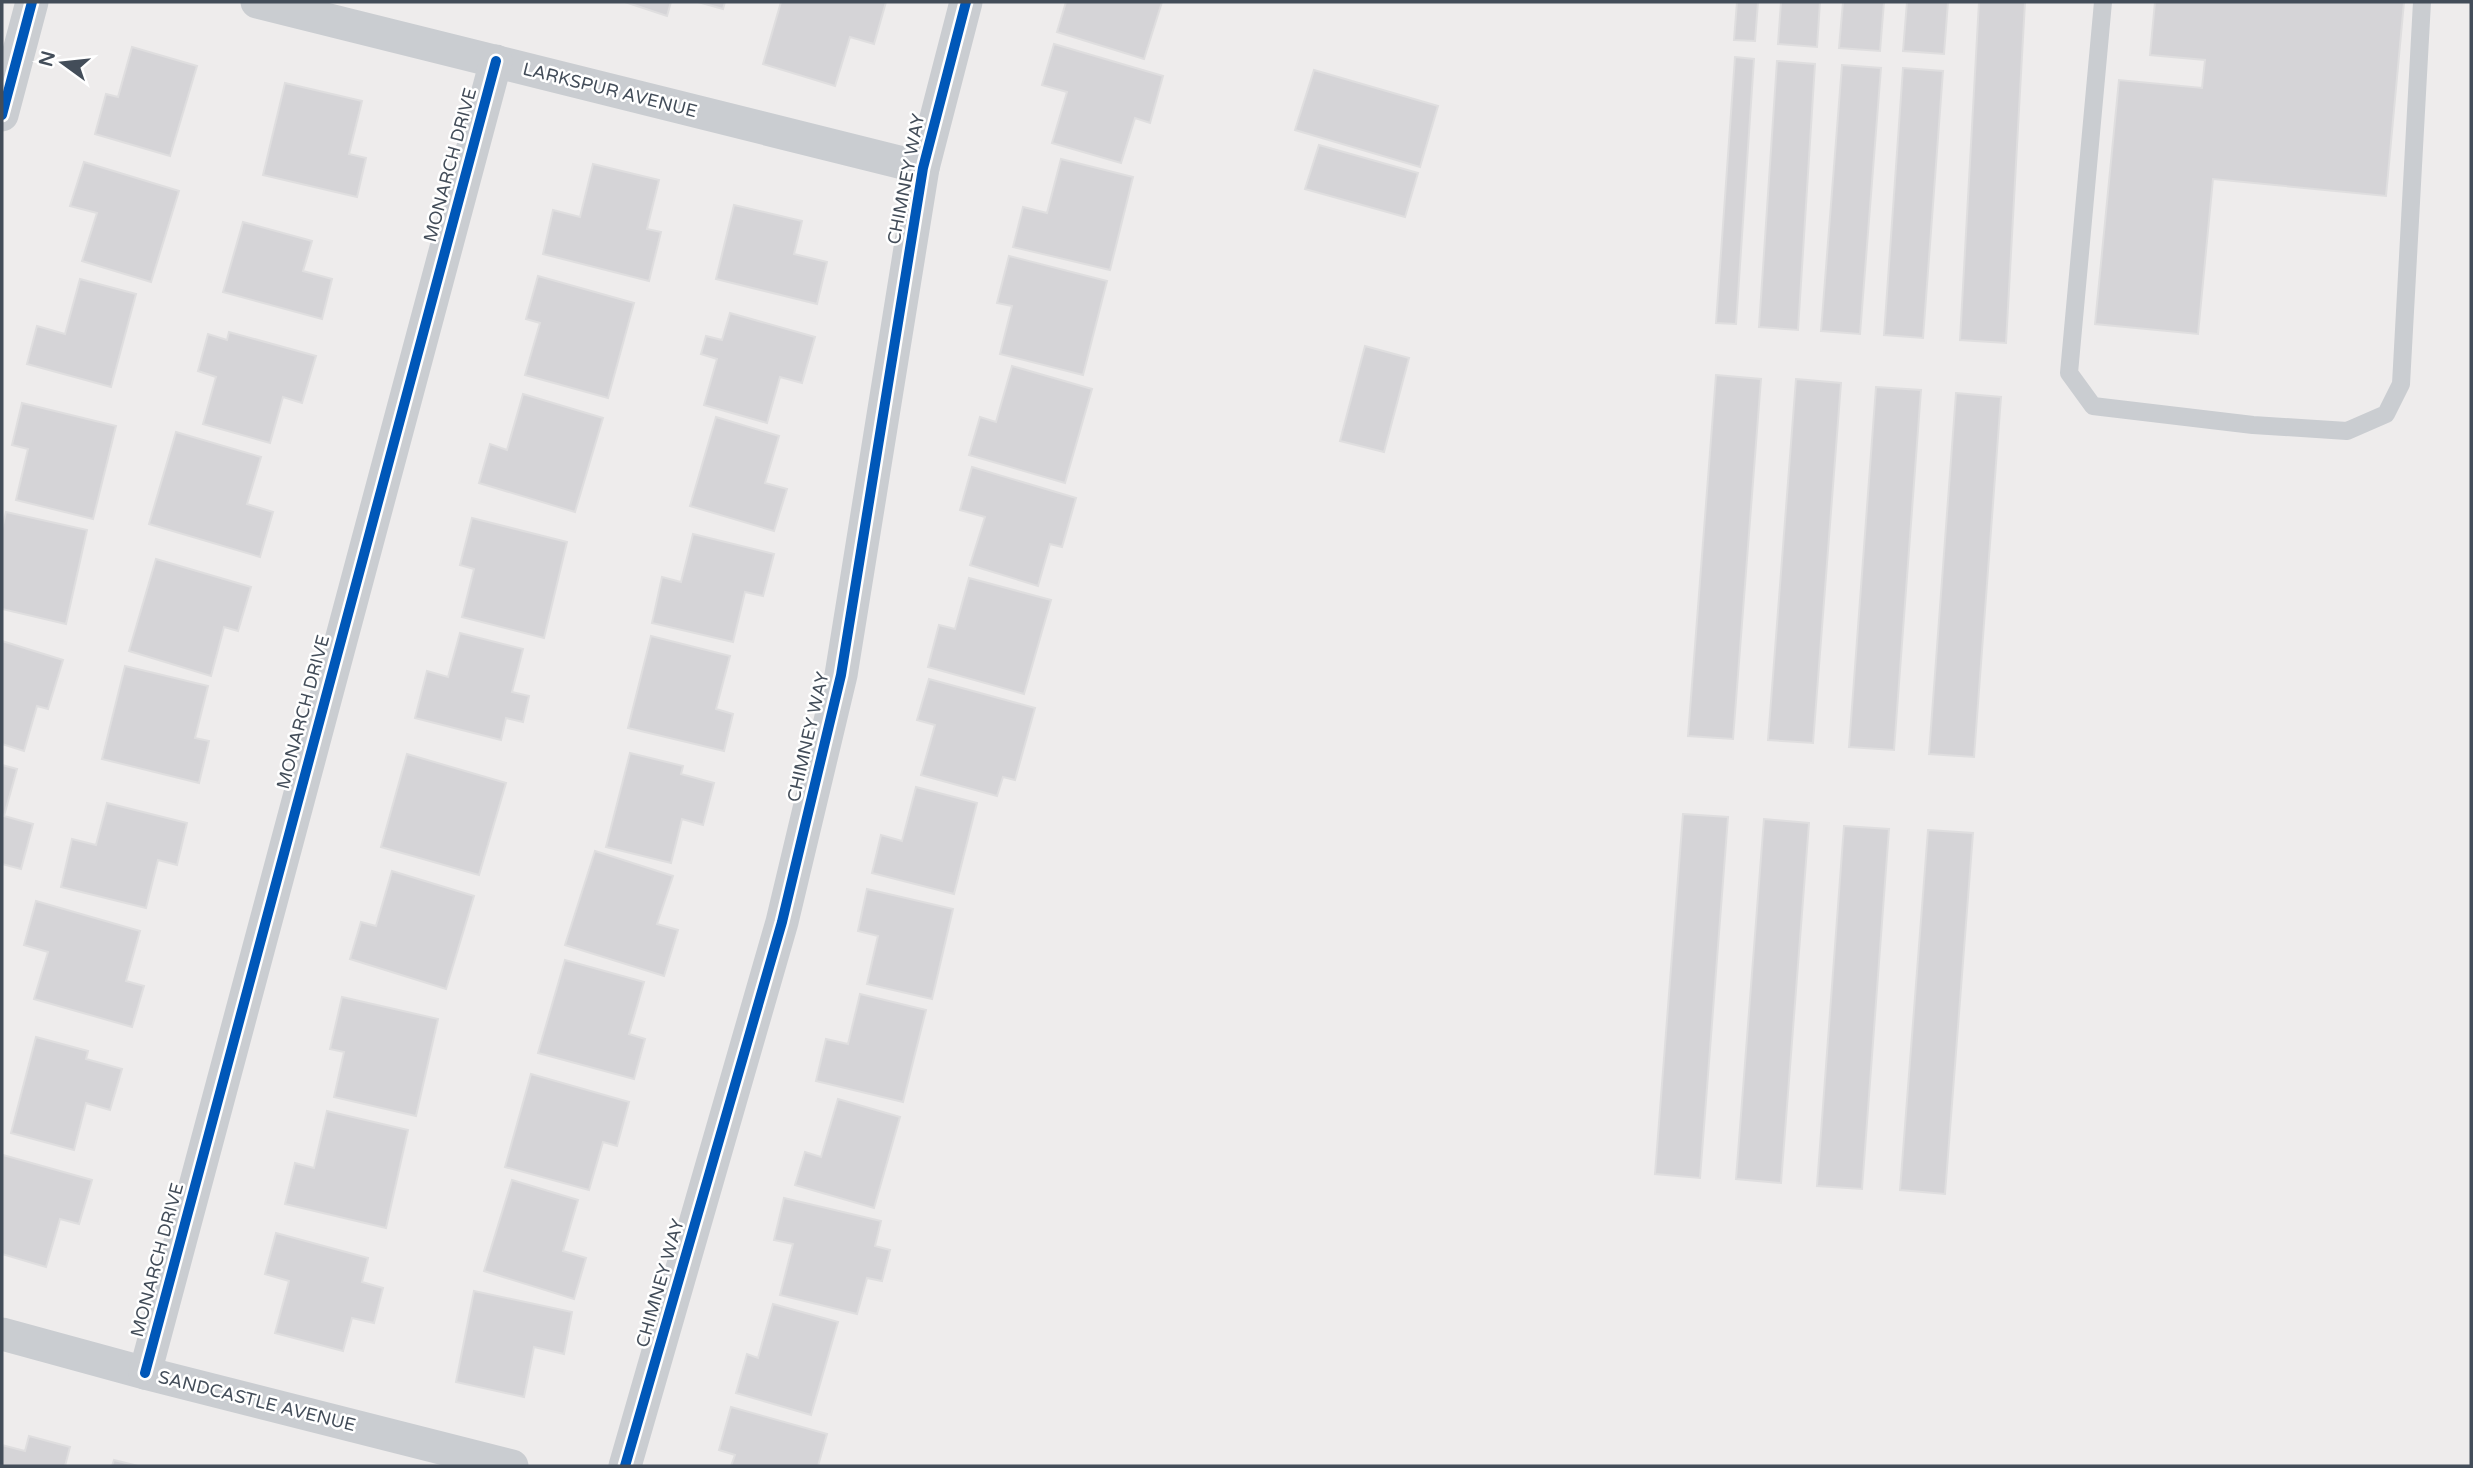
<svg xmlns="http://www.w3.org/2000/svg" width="2473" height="1468" viewBox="0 0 2473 1468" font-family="'Varela Round',sans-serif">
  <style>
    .building { fill: #d5d4d7; stroke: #dfdedf; stroke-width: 2 }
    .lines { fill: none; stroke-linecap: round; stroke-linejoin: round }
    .service { stroke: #cacdd1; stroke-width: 18 }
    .minor { stroke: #cacdd1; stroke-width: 33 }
    .cycleway-casing { stroke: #fff; stroke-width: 15 }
    .cycleway { stroke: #0057b8; stroke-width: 10 }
    .labels { text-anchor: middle; stroke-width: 5; stroke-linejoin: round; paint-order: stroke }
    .street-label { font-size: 18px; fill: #434d59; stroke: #fff }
  </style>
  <rect width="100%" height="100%" fill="#eeecec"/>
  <g class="building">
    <polygon points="625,2 671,2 667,16"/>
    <polygon points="698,2 725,2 723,9"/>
    <polygon points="781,2 886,2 874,44 850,37 835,86 763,64"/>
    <polygon points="1066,2 1162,2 1144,59 1057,32"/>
    <polygon points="1737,2 1758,2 1755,41 1734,40"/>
    <polygon points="1781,2 1820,2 1817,47 1778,44"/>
    <polygon points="1843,2 1884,2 1880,51 1839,48"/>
    <polygon points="1907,2 1948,2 1944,54 1903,51"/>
    <polygon points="1979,2 2025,2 2006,343 1960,340"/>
    <polygon points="2155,2 2404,2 2386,196 2213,179 2198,334 2095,324 2119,80 2202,88 2205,60 2150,55"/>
    <polygon points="1054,44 1163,76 1150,123 1135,118 1121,163 1052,143 1067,92 1042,85"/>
    <polygon points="132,47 197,66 170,156 95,134 106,94 118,97"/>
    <polygon points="1735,57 1754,59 1736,324 1716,323"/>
    <polygon points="1777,61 1815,64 1798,330 1759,327"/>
    <polygon points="1842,65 1881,68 1860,334 1821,331"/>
    <polygon points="1903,68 1943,71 1923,338 1884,335"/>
    <polygon points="1314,70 1438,106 1420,167 1295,130"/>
    <polygon points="285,83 362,101 349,154 366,158 357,197 263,175"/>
    <polygon points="1319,145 1418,173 1405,217 1305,189"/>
    <polygon points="1061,159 1133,177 1110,270 1013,247 1023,207 1047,213"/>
    <polygon points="84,162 179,191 151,282 82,261 97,213 70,206"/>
    <polygon points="593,164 659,180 647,229 661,232 649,281 543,254 553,210 580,217"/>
    <polygon points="734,205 802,221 794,254 827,262 817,304 716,279"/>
    <polygon points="243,222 312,241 303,271 332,279 322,319 223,292"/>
    <polygon points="1009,256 1107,281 1083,375 1000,354 1012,306 997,303"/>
    <polygon points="538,276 634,303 608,398 525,375 540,323 526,319"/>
    <polygon points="80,279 136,294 111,387 27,364 37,326 65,334"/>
    <polygon points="730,313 815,337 802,383 780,377 767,423 704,405 717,359 701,354 706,336 722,340"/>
    <polygon points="229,332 316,356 302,403 283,397 270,443 203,424 216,377 198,371 208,334 227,340"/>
    <polygon points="1365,346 1409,358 1384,452 1340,441"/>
    <polygon points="1012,366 1092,389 1065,483 969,455 980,417 996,422"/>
    <polygon points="1716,375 1761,379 1733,739 1688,736"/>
    <polygon points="1796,379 1841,383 1813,743 1768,740"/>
    <polygon points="1876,387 1921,390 1894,750 1849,747"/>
    <polygon points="1956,393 2001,397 1974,757 1929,754"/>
    <polygon points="523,394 603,418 575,512 479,483 490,444 507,450"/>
    <polygon points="22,403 116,426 93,519 16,500 28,449 12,445"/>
    <polygon points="716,417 779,436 765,483 787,489 774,531 690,506"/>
    <polygon points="176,432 261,457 247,504 273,512 260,557 149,524"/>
    <polygon points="972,467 1076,498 1062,547 1050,544 1038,586 970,565 985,517 960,510"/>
    <polygon points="6,512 87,530 66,624 2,609 2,529"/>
    <polygon points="472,518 567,542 544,638 462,617 474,569 460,565"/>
    <polygon points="693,534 774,554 763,596 745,592 733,642 652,623 662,577 681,582"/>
    <polygon points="156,559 251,587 238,631 224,627 211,676 129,651"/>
    <polygon points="969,578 1051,600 1024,694 928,667 939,625 955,629"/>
    <polygon points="460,633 523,649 512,692 529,696 523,722 506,718 501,740 415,718 427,671 448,677"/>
    <polygon points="651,636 730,656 716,709 733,714 724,751 628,728"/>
    <polygon points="2,641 63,660 48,709 37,706 24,751 2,744"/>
    <polygon points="125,666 208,686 195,738 209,741 199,783 102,759"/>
    <polygon points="929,679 1035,708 1015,780 1003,777 997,796 921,775 935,725 917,720"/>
    <polygon points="630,753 683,766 681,774 714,783 703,825 682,819 671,863 606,847"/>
    <polygon points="407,754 506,783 479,875 381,847"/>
    <polygon points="2,765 17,769 4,816 33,824 21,869 2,864"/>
    <polygon points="916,787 977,803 954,894 872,873 881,835 902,841"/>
    <polygon points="107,803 187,823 177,865 158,860 146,908 61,887 72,839 96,845"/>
    <polygon points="1683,814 1728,817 1700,1178 1655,1174"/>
    <polygon points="1764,819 1809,823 1781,1183 1736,1179"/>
    <polygon points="1844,826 1889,829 1862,1189 1817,1186"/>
    <polygon points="1928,830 1973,833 1945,1194 1900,1190"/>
    <polygon points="595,851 673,876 657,924 678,930 664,976 565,945"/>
    <polygon points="392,871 474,896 446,989 350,959 361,922 376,926"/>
    <polygon points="867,889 953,909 932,999 867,984 878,936 858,931"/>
    <polygon points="36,901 140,931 126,981 144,986 132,1027 34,999 48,952 24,945"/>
    <polygon points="565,960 644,982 629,1034 645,1039 634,1079 538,1053"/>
    <polygon points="860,994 926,1010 903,1102 816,1081 826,1039 848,1044"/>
    <polygon points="342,997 438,1019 416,1116 334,1097 344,1052 330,1049"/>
    <polygon points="36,1037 88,1051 86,1059 122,1069 110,1110 86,1103 74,1150 11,1133"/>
    <polygon points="531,1074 629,1102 617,1146 603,1142 589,1190 505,1167"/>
    <polygon points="838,1099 900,1117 874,1208 795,1185 805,1152 821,1157"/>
    <polygon points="327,1111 408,1130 386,1228 285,1204 295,1163 314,1168"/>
    <polygon points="3,1155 92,1180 79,1224 60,1219 46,1267 2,1254"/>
    <polygon points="512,1180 578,1200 563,1251 586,1258 574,1299 484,1271"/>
    <polygon points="784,1198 881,1221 875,1246 890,1250 882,1281 867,1278 857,1314 780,1295 793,1244 774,1240"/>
    <polygon points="276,1233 368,1258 362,1282 383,1288 374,1323 352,1318 343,1351 275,1333 289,1281 265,1274"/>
    <polygon points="474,1291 572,1312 564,1354 534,1347 524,1397 456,1382"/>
    <polygon points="773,1304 838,1322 811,1415 736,1393 747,1354 758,1358"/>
    <polygon points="731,1407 827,1434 818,1466 731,1466 735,1455 719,1450"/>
    <polygon points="29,1436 70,1447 65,1466 2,1466 2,1445 25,1451"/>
    <polygon points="114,1460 138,1466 112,1466"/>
  </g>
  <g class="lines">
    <polyline class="service" points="2103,2 2069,373 2093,406 2253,425 2347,431 2386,414 2401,384 2422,2"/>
    <g class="minor">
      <polyline points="257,2 923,168"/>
      <polyline points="2,115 32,2"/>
      <polyline points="2,1334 145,1373 512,1466"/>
      <polyline points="145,1373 496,61"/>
      <polyline points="625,1466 782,922 841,675 923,168 966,2"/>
    </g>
    <g class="cycleway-casing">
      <g id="cycleway">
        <polyline points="2,115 32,2"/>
        <polyline points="145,1373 496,61"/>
        <polyline points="625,1466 782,922 841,675 923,168 966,2"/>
      </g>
    </g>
    <use href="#cycleway" class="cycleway"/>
  </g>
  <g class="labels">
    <g class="street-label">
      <text transform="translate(610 90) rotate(14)" y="6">LARKSPUR AVENUE</text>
      <text transform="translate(450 165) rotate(-75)" y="6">MONARCH DRIVE</text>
      <text transform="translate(906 179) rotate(-79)" y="6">CHIMNEY WAY</text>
      <text transform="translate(303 712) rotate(-75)" y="6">MONARCH DRIVE</text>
      <text transform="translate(808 737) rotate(-77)" y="6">CHIMNEY WAY</text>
      <text transform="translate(157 1260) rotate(-75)" y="6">MONARCH DRIVE</text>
      <text transform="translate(660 1283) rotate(-74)" y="6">CHIMNEY WAY</text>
      <text transform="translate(257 1401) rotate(14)" y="6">SANDCASTLE AVENUE</text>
    </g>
  </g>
  <rect width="2473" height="1468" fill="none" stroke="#434d59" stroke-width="7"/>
  <g transform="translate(63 63) rotate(285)" stroke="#ffffff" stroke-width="5" paint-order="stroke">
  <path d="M0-5L12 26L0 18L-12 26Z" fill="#434d59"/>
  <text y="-10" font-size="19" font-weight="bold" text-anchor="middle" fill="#434d59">N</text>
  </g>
</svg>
